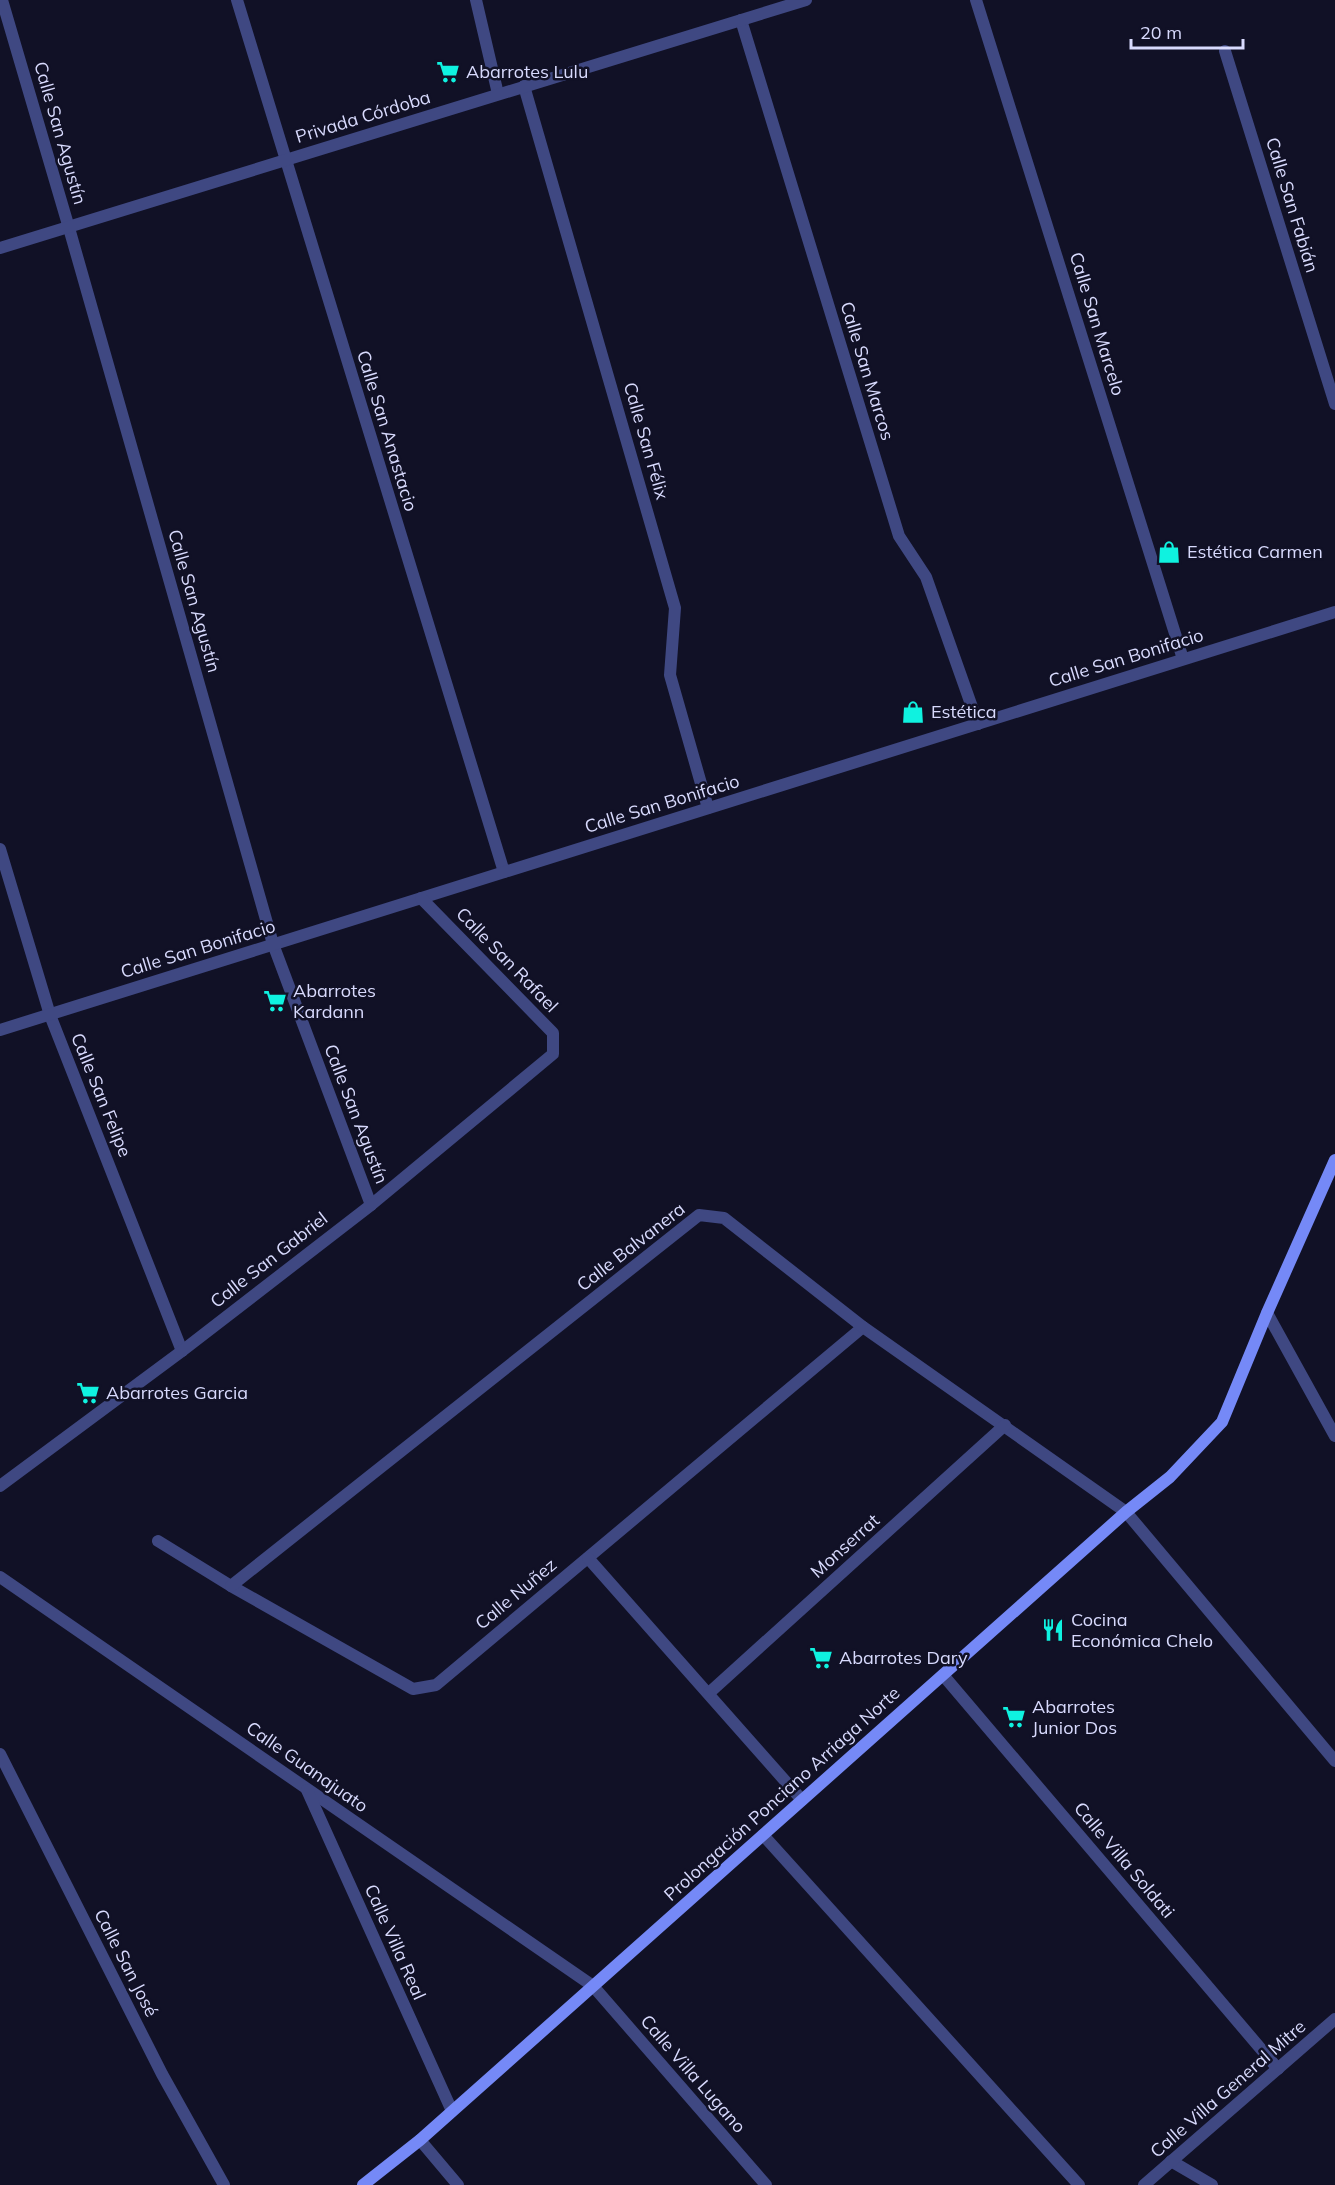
<svg xmlns="http://www.w3.org/2000/svg" width="1335" height="2185" viewBox="0 0 1335 2185" font-family="Mulish,sans-serif">
  <style>
    .lines { fill: none; stroke-linecap: round; stroke-linejoin: round }
    .street { stroke: #3f4882; stroke-width: 12 }
    .secondary { stroke: #7589f7; stroke-width: 12 }
    .labels { text-anchor: middle; stroke-width: 5; stroke-linejoin: round; paint-order: stroke }
    .poi-label { font-size: 18px; fill: #d8dafd; stroke: #111126; text-anchor: start }
    .street-label { font-size: 18px; fill: #d8dafd; stroke: #111126 }
  </style>
  <rect width="100%" height="100%" fill="#111126"/>
  <g class="lines">
    <g class="street">
      <polyline points="2,0 69,228 273,944 371,1205"/>
      <polyline points="237,0 504,872"/>
      <polyline points="476,0 498,94"/>
      <polyline points="976,0 1183,659"/>
      <polyline points="741,20 899,536 926,577 978,724"/>
      <polyline points="1225,51 1335,404"/>
      <polyline points="524,86 675,608 670,675 708,808"/>
      <polyline points="0,248 806,0"/>
      <polyline points="0,849 50,1015 182,1351"/>
      <polyline points="0,1030 1335,612"/>
      <polyline points="1267,1313 1335,1436"/>
      <polyline points="0,1486 182,1351 371,1205 553,1054 553,1033 421,898"/>
      <polyline points="158,1541 231,1586 413,1689 436,1685 863,1327"/>
      <polyline points="588,1558 802,1800"/>
      <polyline points="0,1577 593,1986 766,2185"/>
      <polyline points="231,1586 699,1215 724,1218 863,1327 1126,1512 1335,1761"/>
      <polyline points="943,1675 1278,2069"/>
      <polyline points="709,1693 1005,1425"/>
      <polyline points="0,1754 162,2074 224,2185"/>
      <polyline points="307,1790 452,2111"/>
      <polyline points="763,1835 1079,2185"/>
      <polyline points="420,2140 458,2185"/>
      <polyline points="1171,2161 1212,2185"/>
      <polyline points="1144,2185 1335,2019"/>
    </g>
    <polyline class="secondary" points="363,2185 420,2140 1126,1512 1170,1477 1222,1422 1267,1313 1335,1160"/>
  </g>
  <defs>
    <g id="supermarket-bare" transform="scale(1.8)"><path d="M-6-5.5h2.5l.6 2H6L4.5 2H-2.5L-4.4-4H-6ZM-1.5 3.2a1.3 1.3 0 1 0 .1 0ZM3 3.2a1.3 1.3 0 1 0 .1 0Z" fill="#0ff2e0" stroke="#111126" stroke-width="2.5" paint-order="stroke"/></g>
    <g id="shop-bare" transform="scale(1.8)"><path d="M-5-2.5h2.3a2.7 3.5 0 0 1 5.4 0H5L5.5 6h-11ZM-1.5-2.5h3a1.5 2.3 0 0 0-3 0Z" fill="#0ff2e0" stroke="#111126" stroke-width="2.5" paint-order="stroke"/></g>
    <g id="restaurant-bare" transform="scale(1.8)"><path d="M-5-6h1v4h1v-4h1v4h1v-4h1v5L-1.5 .5V6h-2V.5L-5-1ZM5-6V6H3V1.5H1.5Q1.5-4 5-6Z" fill="#0ff2e0" stroke="#111126" stroke-width="2.5" paint-order="stroke"/></g>
  </defs>
  <g fill-rule="evenodd">
    <use href="#supermarket-bare" x="448" y="72"/>
    <use href="#shop-bare" x="1169" y="552"/>
    <use href="#shop-bare" x="913" y="712"/>
    <use href="#supermarket-bare" x="275" y="1001"/>
    <use href="#supermarket-bare" x="88" y="1393"/>
    <use href="#restaurant-bare" x="1053" y="1630"/>
    <use href="#supermarket-bare" x="821" y="1658"/>
    <use href="#supermarket-bare" x="1014" y="1717"/>
  </g>
  <g class="labels">
    <g class="poi-label">
      <text x="466" y="78">Abarrotes Lulu</text>
      <text x="1187" y="558">Estética Carmen</text>
      <text x="931" y="718">Estética</text>
      <text x="293" y="997">Abarrotes<tspan x="293" dy="21">Kardann</tspan></text>
      <text x="106" y="1399">Abarrotes Garcia</text>
      <text x="1071" y="1626">Cocina<tspan x="1071" dy="21">Económica Chelo</tspan></text>
      <text x="839" y="1664">Abarrotes Dary</text>
      <text x="1032" y="1713">Abarrotes<tspan x="1032" dy="21">Junior Dos</tspan></text>
    </g>
    <g class="street-label">
      <text transform="translate(363 117) rotate(-17)" y="6">Privada Córdoba</text>
      <text transform="translate(60 133) rotate(74)" y="6">Calle San Agustín</text>
      <text transform="translate(1292 205) rotate(73)" y="6">Calle San Fabián</text>
      <text transform="translate(1097 324) rotate(73)" y="6">Calle San Marcelo</text>
      <text transform="translate(867 371) rotate(73)" y="6">Calle San Marcos</text>
      <text transform="translate(387 431) rotate(73)" y="6">Calle San Anastacio</text>
      <text transform="translate(646 441) rotate(74)" y="6">Calle San Félix</text>
      <text transform="translate(194 601) rotate(74)" y="6">Calle San Agustín</text>
      <text transform="translate(1126 658) rotate(-17)" y="6">Calle San Bonifacio</text>
      <text transform="translate(662 804) rotate(-17)" y="6">Calle San Bonifacio</text>
      <text transform="translate(198 949) rotate(-17)" y="6">Calle San Bonifacio</text>
      <text transform="translate(507 960) rotate(46)" y="6">Calle San Rafael</text>
      <text transform="translate(101 1095) rotate(68)" y="6">Calle San Felipe</text>
      <text transform="translate(356 1114) rotate(69)" y="6">Calle San Agustín</text>
      <text transform="translate(631 1247) rotate(-38)" y="6">Calle Balvanera</text>
      <text transform="translate(269 1260) rotate(-38)" y="6">Calle San Gabriel</text>
      <text transform="translate(845 1546) rotate(-42)" y="6">Monserrat</text>
      <text transform="translate(516 1594) rotate(-40)" y="6">Calle Nuñez</text>
      <text transform="translate(307 1767) rotate(35)" y="6">Calle Guanajuato</text>
      <text transform="translate(782 1794) rotate(-42)" y="6">Prolongación Ponciano Arriaga Norte</text>
      <text transform="translate(1124 1860) rotate(50)" y="6">Calle Villa Soldati</text>
      <text transform="translate(395 1942) rotate(66)" y="6">Calle Villa Real</text>
      <text transform="translate(126 1963) rotate(63)" y="6">Calle San José</text>
      <text transform="translate(693 2074) rotate(49)" y="6">Calle Villa Lugano</text>
      <text transform="translate(1228 2089) rotate(-41)" y="6">Calle Villa General Mitre</text>
    </g>
  </g>
  <path d="M1131 39v9h112v-9" fill="none" stroke="#d8dafd" stroke-width="3"/>
  <text x="1140" y="39" font-size="18" fill="#d8dafd" stroke="#111126" stroke-width="4.5" paint-order="stroke">20 m</text>
</svg>
